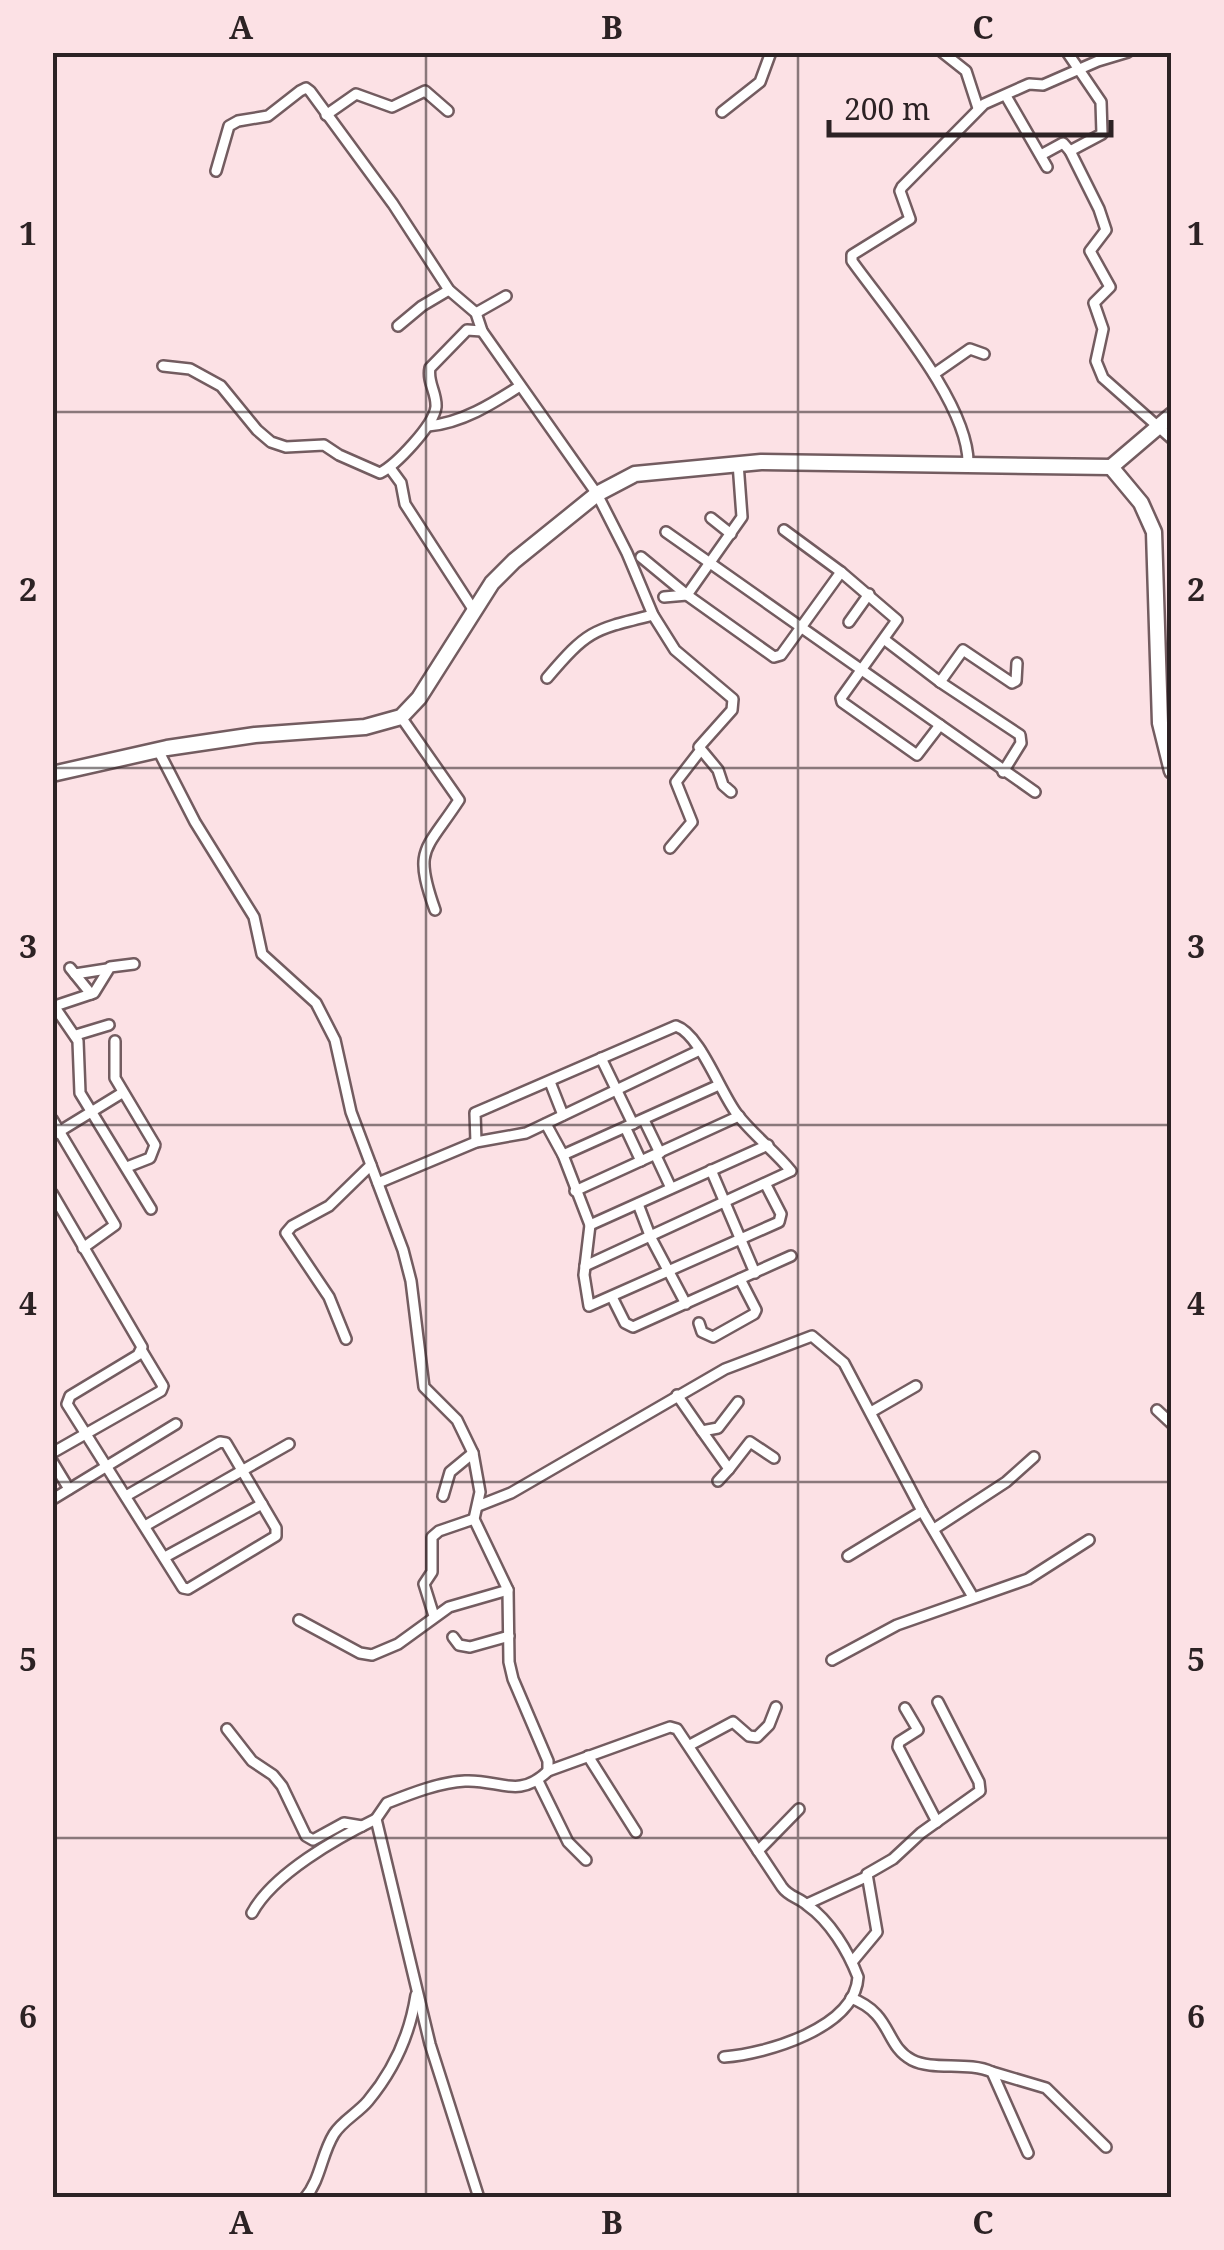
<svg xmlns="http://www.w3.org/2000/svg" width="1224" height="2250" viewBox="0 0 1224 2250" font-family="'Noto Serif',serif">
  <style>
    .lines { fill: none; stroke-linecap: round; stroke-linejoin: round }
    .minor-casing { stroke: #735c60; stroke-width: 14 }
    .primary-casing { stroke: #735c60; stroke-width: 19 }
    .minor { stroke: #fff; stroke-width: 9 }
    .primary { stroke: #fff; stroke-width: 14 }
    .grid { fill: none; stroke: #2c2224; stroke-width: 2.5; stroke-opacity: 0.55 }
    .neatline { fill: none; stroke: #2c2224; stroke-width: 4 }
    .grid-label { font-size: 32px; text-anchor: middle; font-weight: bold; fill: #2c2224 }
  </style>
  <rect width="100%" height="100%" fill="#fce1e5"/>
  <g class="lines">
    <g class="minor-casing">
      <g id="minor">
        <polyline points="942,52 966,71 978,108"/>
        <polyline points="1067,52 1101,102 1102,134 1070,151 1099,209 1106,230 1090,251 1110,287 1094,303 1103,329 1096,361 1103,378 1172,439"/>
        <polyline points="1006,96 1047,167"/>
        <polyline points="722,112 760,82 771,52"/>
        <polyline points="326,115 356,94 392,107 425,91 448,111"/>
        <polyline points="1041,155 1063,143 1070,151"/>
        <polyline points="216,171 229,126 238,121 268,116 300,91 306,88 310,91 393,204 449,290 476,313 482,331 597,494 627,553 653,615 675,650 733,699 732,710 699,747 718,770 723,785 731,792"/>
        <polyline points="476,313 506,296"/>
        <polyline points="398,326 422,306 449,290"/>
        <path d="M163,366L190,369L221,386L257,430L271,442L286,447L324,445L339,455L380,473C396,465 434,425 436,407C437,393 427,382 430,368L467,330L482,331"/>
        <polyline points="934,374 970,349 984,354"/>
        <path d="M428,426C462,423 492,404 520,386"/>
        <path d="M968,466C971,406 887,310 852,261V255L910,219L900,191L902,187L984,104L1029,84L1043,85L1098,61L1128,52"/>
        <polyline points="390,468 401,483 405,504 473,609"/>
        <polyline points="711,518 731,534"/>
        <polyline points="784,530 841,572 897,620 841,698 842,702 917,755 940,725"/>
        <polyline points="666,532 1035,792"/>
        <polyline points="641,557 687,595 774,657 781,655 841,572"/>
        <polyline points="664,597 687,595 742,517 738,463"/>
        <polyline points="849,622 869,594"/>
        <polyline points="885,640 940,682 1020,735 1021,743 1003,772"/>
        <path d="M547,678C588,630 592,630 653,615"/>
        <polyline points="940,682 963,650 1012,683 1016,681 1017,663"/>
        <path d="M401,717L459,800C425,852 413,848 435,910"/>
        <polyline points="158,750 195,822 254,917 262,954 316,1003 335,1040 351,1112 403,1250 411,1281 424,1387 457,1420 473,1453 480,1492 474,1519 508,1590 509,1662 513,1679 548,1761 548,1771"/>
        <polyline points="670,848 692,822 676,782 700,751"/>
        <polyline points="70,968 91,994"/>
        <polyline points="75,974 107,969"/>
        <polyline points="52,1003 78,1041 80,1093 151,1209"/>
        <polyline points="55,1006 94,993 110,967 134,964"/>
        <polyline points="76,1035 109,1025"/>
        <polyline points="115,1041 115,1078 155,1145 150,1158 127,1167"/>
        <polyline points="601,1058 633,1124"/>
        <polyline points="550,1082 563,1115"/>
        <polyline points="52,1119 115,1225 83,1248"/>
        <polyline points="644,1120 660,1153"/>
        <polyline points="546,1124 563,1155 590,1225 584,1275 589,1306 779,1222 781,1214 766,1185"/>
        <polyline points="626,1129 641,1161"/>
        <polyline points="52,1136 122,1093"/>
        <path d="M476,1142L475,1113L676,1026C700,1034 720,1092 737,1114C753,1135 775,1151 791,1171L585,1266"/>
        <polyline points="563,1155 719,1085"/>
        <polyline points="656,1156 671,1188"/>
        <polyline points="711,1170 755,1273"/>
        <polyline points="378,1183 476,1142 526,1133 700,1050"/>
        <polyline points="575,1191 739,1116"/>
        <polyline points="52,1193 142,1347 138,1355 70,1396 67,1404 183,1588 188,1589 276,1536 276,1528 226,1443 220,1442 126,1496"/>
        <polyline points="638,1204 651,1238 686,1304"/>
        <polyline points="590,1225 768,1145"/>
        <polyline points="612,1297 625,1323 633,1327 791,1256"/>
        <polyline points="699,1323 702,1332 713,1337 754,1314 756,1310 740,1279"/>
        <polyline points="346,1339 329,1297 286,1233 292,1226 329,1206 371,1165"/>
        <polyline points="677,1395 702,1431 718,1428 738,1402"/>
        <polyline points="1157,1410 1172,1424"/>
        <polyline points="871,1412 916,1386"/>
        <polyline points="702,1431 729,1469 750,1442 774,1458"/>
        <polyline points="52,1453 161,1391 163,1386 142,1351"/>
        <polyline points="52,1461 69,1489"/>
        <polyline points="718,1481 729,1469"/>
        <polyline points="443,1496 450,1472 473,1453"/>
        <polyline points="53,1499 176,1424"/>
        <polyline points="478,1506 511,1493 725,1369 812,1336 844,1363 922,1511 973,1597"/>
        <polyline points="145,1526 289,1444"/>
        <polyline points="934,1529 1006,1482 1034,1457"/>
        <polyline points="848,1556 922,1511"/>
        <polyline points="165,1557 262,1504"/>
        <polyline points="434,1616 424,1584 432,1572 432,1537 439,1531 474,1519"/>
        <polyline points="299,1620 360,1653 372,1655 398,1644 449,1607 508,1590"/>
        <polyline points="453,1637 459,1645 470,1647 509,1636"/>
        <polyline points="832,1660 897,1625 1028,1579 1089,1540"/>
        <polyline points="905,1708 918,1730 899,1742 898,1747 937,1822"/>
        <polyline points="227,1729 252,1761 273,1775 282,1786 306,1836 313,1840 344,1823 362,1826"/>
        <polyline points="690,1745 733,1722 749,1736 757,1737 769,1725 776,1707"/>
        <polyline points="588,1756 636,1832"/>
        <polyline points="538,1781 568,1842 586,1860"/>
        <polyline points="758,1851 799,1809"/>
        <polyline points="807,1904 866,1877"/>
        <path d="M252,1913C273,1874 337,1838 376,1819"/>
        <polyline points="852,1962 877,1932 867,1874 893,1859 921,1833 980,1791 979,1782 938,1702"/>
        <path d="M851,1998C893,2014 884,2045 912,2060C933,2071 968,2061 992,2072L1028,2153"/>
        <polyline points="992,2072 1046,2088 1106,2147"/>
        <path d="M305,2198C321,2179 321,2155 334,2134C342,2121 358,2113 368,2101C393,2071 410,2034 416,1995"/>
        <path d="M479,2198L430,2044L376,1819L387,1803C410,1794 440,1782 465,1781C499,1779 518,1800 548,1771L670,1727L677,1729L782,1887C789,1897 798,1897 807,1905C830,1921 848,1951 858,1977C855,2028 766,2054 724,2057"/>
      </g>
    </g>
    <g class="primary-casing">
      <g id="primary">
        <polyline points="1111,467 1141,503 1154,532 1160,723 1172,771"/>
        <polyline points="1111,467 1172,415"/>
        <polyline points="52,774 167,748 255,735 365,727 401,717 419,698 492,583 514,561 597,494 635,474 761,462 1111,467"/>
      </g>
    </g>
    <use href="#minor" class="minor"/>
    <use href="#primary" class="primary"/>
  </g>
  <path class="grid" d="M426,52V2198M798,52V2198M52,412H1172M52,768H1172M52,1125H1172M52,1482H1172M52,1838H1172"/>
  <rect width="1224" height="2250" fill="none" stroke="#fce1e5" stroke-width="110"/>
  <path d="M829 120v15h282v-15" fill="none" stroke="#2c2224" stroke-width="5"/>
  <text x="844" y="120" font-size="30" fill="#2c2224" stroke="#fce1e5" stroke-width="8" paint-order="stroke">200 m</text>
  <rect x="55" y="55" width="1114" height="2140" class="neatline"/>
  <g class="grid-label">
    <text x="241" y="39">A</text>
    <text x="612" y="39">B</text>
    <text x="983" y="39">C</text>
    <text x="28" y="245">1</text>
    <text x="1196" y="245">1</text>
    <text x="28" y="601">2</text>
    <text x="1196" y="601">2</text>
    <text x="28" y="958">3</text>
    <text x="1196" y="958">3</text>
    <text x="28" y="1315">4</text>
    <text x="1196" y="1315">4</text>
    <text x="28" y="1671">5</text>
    <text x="1196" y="1671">5</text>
    <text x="28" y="2028">6</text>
    <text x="1196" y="2028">6</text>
    <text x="241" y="2234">A</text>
    <text x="612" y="2234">B</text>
    <text x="983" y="2234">C</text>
  </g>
</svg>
